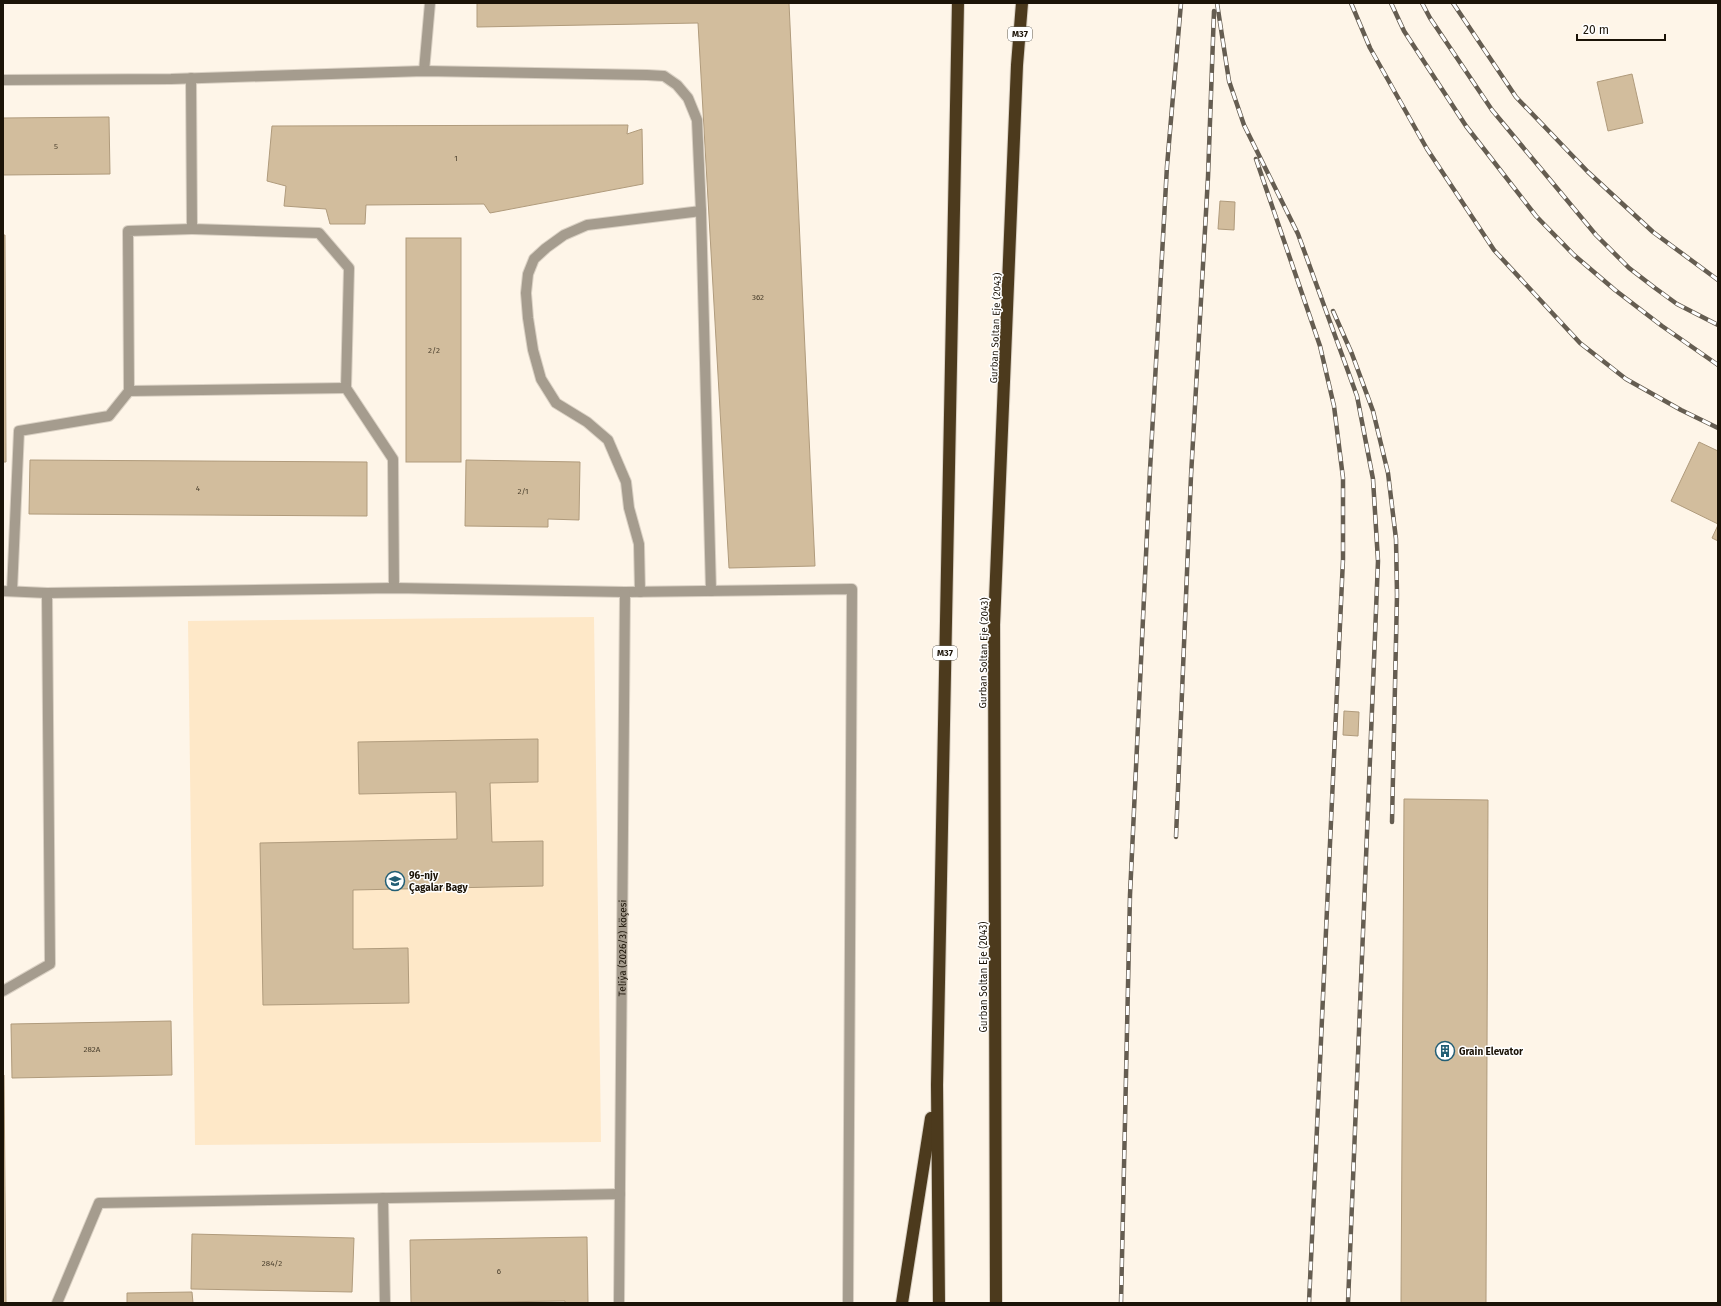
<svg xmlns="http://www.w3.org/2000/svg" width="1721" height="1306" viewBox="0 0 1721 1306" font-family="'Fira Sans',sans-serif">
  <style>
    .built { fill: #fee8c8 }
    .building { fill: #d2bd9d; stroke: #b09b7c }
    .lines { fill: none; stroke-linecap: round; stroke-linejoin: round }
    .minor-casing { stroke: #dad1c4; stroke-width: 12 }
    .highway-casing { stroke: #dad1c4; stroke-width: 14 }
    .minor { stroke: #a59c8e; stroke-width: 10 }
    .highway { stroke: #4c3a1d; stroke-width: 12 }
    .rail-casing { stroke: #655d51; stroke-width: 4.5 }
    .rail { stroke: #fff; stroke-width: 3; stroke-dasharray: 9; stroke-linecap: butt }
    .labels { text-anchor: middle; stroke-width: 3; stroke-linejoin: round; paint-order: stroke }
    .number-label { font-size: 8px; fill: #493e2c }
    .shield { fill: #fff; stroke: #5f5a51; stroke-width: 1 }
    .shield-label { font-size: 9px; font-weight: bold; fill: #1b1307 }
    .street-label { font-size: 10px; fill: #1b1307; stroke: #fff }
    .poi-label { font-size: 10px; font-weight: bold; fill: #1b1307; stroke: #fff; text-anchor: start }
  </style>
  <rect width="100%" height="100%" fill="#fef5e8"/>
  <polygon class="built" points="594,617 601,1142 195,1145 188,621"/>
  <g class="building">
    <polygon points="477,3 789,3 815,566 729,568 698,23 477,27"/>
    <polygon points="1632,74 1643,123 1608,131 1597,82"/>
    <polygon points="109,117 110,174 3,175 3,118"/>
    <polygon points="628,125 627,134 642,129 643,184 490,213 484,204 366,205 365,224 330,224 326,209 284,206 286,186 267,181 272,126"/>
    <polygon points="1220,201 1235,202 1234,230 1218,229"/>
    <polygon points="3,235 5,235 6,462 3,462"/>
    <rect x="406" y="238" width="55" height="224"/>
    <polygon points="1699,442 1718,451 1718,524 1671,501"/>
    <polygon points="30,460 367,462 367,516 29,514"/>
    <polygon points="466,460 580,462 579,520 548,519 548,527 465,526"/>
    <polygon points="1718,525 1718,541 1712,538"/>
    <polygon points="1344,711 1359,712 1358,736 1343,735"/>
    <polygon points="538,739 538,782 490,783 492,842 543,841 543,886 353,890 353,949 408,948 409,1003 263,1005 260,843 457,839 456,792 359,794 358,742"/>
    <polygon points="1404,799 1488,800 1486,1303 1401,1303"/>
    <polygon points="171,1021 172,1075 12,1078 11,1024"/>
    <polygon points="3,1075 4,1075 6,1303 3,1303"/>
    <polygon points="192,1234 354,1238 352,1292 191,1289"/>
    <polygon points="587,1237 588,1303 565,1303 565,1301 411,1303 410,1240"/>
    <polygon points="192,1292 193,1303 127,1303 127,1293"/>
  </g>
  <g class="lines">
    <g class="minor-casing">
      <g id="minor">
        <polyline points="424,71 430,3"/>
        <polyline points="191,78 192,229 319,233 349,268 346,388 393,459 394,588"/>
        <polyline points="3,80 171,79 424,71 647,75 664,76 677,85 688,98 697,120 701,211 711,591"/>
        <polyline points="129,391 128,231 192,229"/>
        <polyline points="3,591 47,593 394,588 625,592 852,589 848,1303"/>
        <polyline points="12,591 19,431 109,416 129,391 346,388"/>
        <polyline points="640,592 639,544 629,508 626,482 608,440 587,422 556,403 541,379 533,350 528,318 526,293 528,274 534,259 546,248 564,235 587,225 701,211"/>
        <polyline points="3,991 50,964 47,593"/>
        <polyline points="383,1198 385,1303"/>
        <polyline points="57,1303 99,1203 620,1194"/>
        <path id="s1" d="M619,1303L625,592"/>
      </g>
    </g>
    <g class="highway-casing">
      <g id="highway">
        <polyline points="902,1303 931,1118"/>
        <polyline points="939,1303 937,1085 958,3"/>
        <polyline points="996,1303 994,625 1017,65 1022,3"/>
      </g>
    </g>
    <use href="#minor" class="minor"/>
    <use href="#highway" class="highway"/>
    <g class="rail-casing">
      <g id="rail">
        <polyline points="1217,3 1229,81 1244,125 1298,234 1357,396 1373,479 1378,561 1348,1303"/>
        <polyline points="1351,3 1370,48 1427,149 1494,250 1580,343 1626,379 1681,410 1718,428"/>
        <polyline points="1391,3 1404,31 1466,126 1536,216 1574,255 1615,290 1662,326 1718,365"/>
        <polyline points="1422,3 1430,18 1492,110 1596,235 1629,268 1655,288 1677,304 1718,325"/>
        <polyline points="1453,3 1516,97 1588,172 1653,232 1718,280"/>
        <polyline points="1256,159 1320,346 1334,406 1343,478 1343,559 1309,1303"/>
        <polyline points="1333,311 1352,354 1373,411 1388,473 1396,539 1397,595 1392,822"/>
        <polyline points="1176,837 1191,476 1208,177 1214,11"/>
        <polyline points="1121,1303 1130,895 1150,470 1167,166 1181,3"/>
      </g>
    </g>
    <use href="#rail" class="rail"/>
  </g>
  <defs>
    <g id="school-ring" transform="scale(1)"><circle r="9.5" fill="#fff" stroke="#225e75" stroke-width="1.5"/><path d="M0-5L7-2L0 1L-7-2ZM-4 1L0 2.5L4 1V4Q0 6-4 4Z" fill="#225e75"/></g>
    <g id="building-ring" transform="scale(1)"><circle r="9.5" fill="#fff" stroke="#225e75" stroke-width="1.5"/><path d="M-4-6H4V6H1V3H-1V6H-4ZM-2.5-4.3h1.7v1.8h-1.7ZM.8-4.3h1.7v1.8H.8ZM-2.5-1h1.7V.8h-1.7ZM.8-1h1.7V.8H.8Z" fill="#225e75"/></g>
  </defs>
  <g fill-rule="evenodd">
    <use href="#school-ring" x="395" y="881"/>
    <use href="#building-ring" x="1445" y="1051"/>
  </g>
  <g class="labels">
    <g class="number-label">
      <text x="56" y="149">5</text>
      <text x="456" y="161">1</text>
      <text x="758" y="300">362</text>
      <text x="434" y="353">2/2</text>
      <text x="198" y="491">4</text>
      <text x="523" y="494">2/1</text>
      <text x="92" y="1052">282A</text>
      <text x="272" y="1266">284/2</text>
      <text x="499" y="1274">6</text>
    </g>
    <g class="shield">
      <rect x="1008" y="27" width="24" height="14" rx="3"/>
      <rect x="933" y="646" width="24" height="14" rx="3"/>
    </g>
    <g class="shield-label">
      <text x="1020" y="37">M37</text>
      <text x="945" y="656">M37</text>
    </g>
    <g class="street-label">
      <text transform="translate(995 328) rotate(-88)" y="4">Gurban Soltan Eje (2043)</text>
      <text transform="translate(983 653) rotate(-89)" y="4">Gurban Soltan Eje (2043)</text>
      <text dy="4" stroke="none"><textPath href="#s1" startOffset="355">Teliýa (2026/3) köçesi</textPath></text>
      <text transform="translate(983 977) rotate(-90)" y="4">Gurban Soltan Eje (2043)</text>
    </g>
    <g class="poi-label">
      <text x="409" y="879">96-njy<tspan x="409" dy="12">Çagalar Bagy</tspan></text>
      <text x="1459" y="1055">Grain Elevator</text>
    </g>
  </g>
  <rect width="1721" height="1306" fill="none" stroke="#1b1307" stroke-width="8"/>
  <path d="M1577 34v6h88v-6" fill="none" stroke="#1b1307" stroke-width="2"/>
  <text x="1583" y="34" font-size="12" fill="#1b1307" stroke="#ffffff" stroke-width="3" paint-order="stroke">20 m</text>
</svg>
